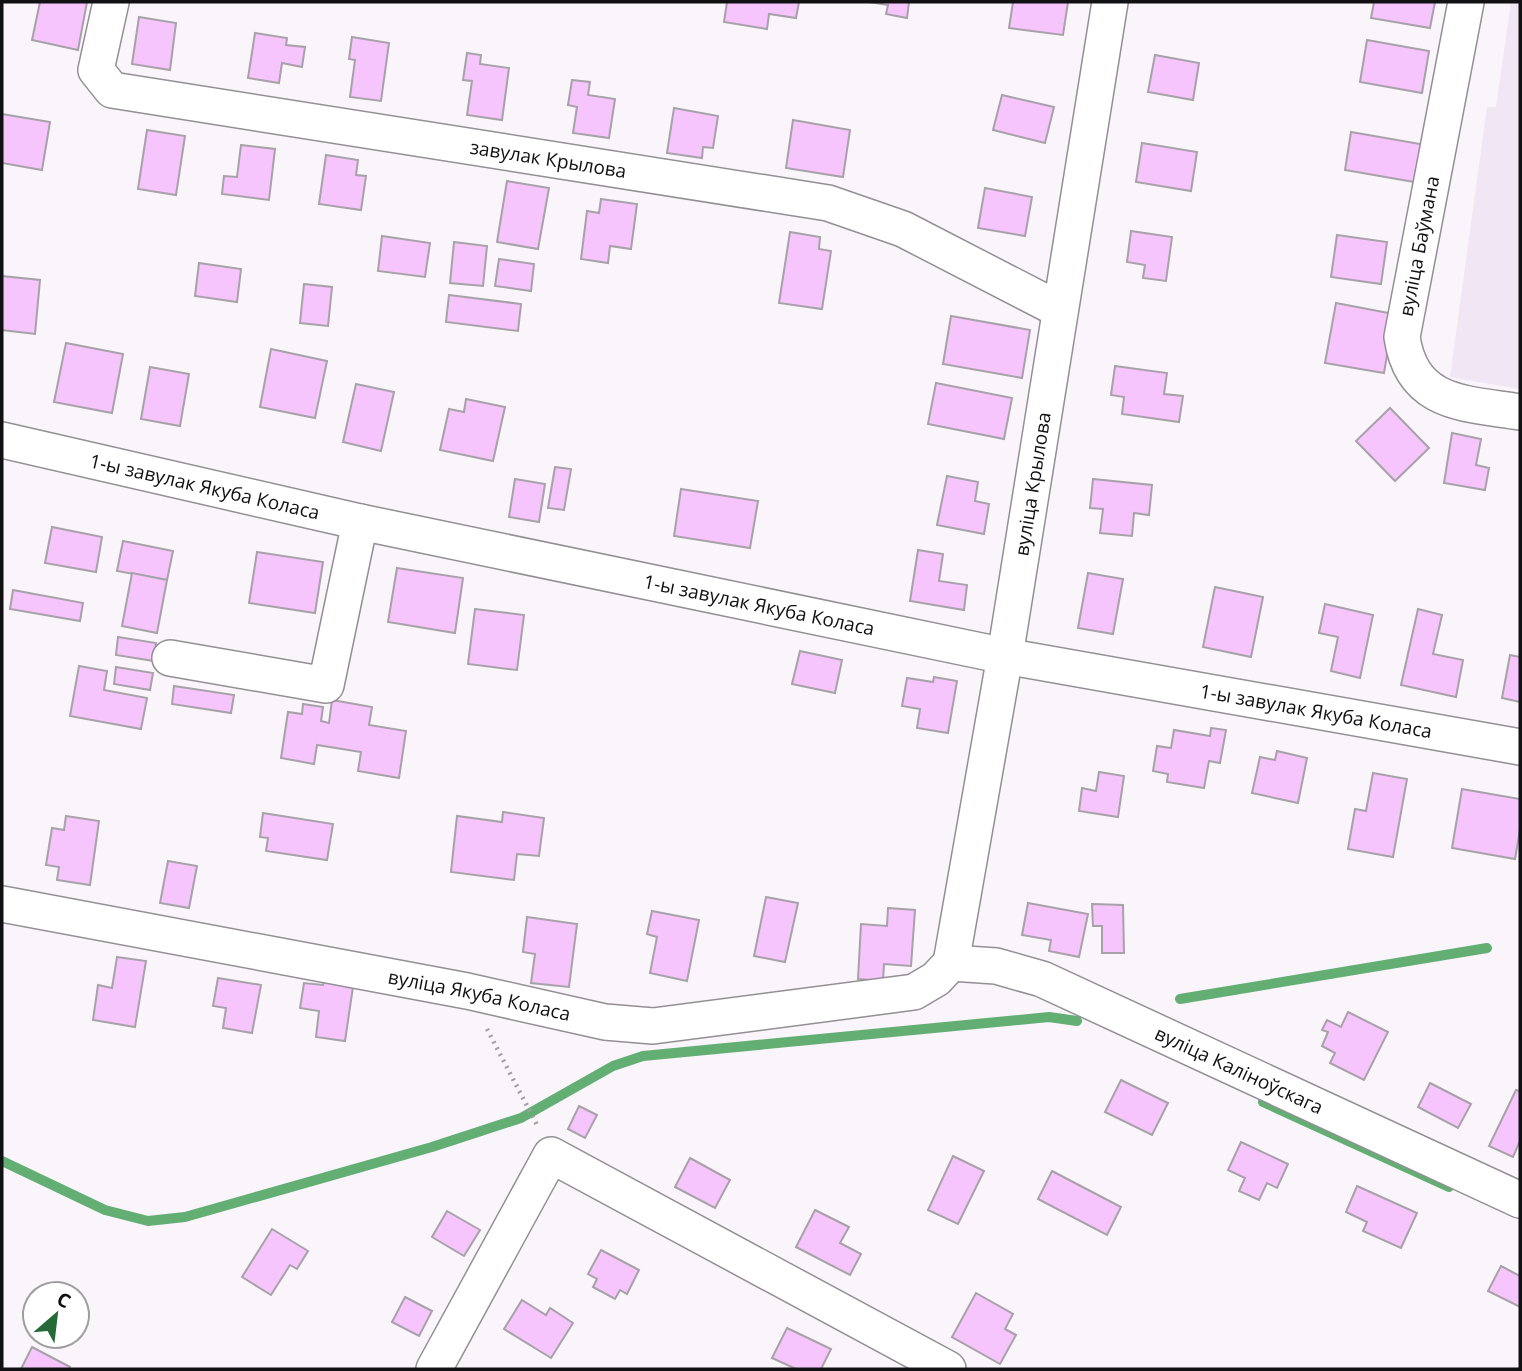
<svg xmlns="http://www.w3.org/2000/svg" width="1522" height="1371" viewBox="0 0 1522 1371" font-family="'Open Sans',sans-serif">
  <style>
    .built { fill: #f1e6f3 }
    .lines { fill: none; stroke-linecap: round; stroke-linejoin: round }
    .stream { stroke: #63af73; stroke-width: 10 }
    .building { fill: #f7c5fe; stroke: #a7a2a7; stroke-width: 2 }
    .minor-casing { stroke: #948f95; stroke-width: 38 }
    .path { stroke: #a29ea3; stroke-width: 4.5; stroke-dasharray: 2 5; stroke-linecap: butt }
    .minor { stroke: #fff; stroke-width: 35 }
    .labels { text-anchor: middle; stroke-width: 7; stroke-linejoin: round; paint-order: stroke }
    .street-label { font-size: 19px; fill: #111012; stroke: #fff }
  </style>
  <rect width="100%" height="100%" fill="#faf4fb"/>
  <polygon class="built" points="1511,2 1520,2 1520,389 1450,377 1487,107 1496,107"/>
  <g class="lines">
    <g class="stream">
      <polyline points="1180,999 1487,948"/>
      <polyline points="1263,1102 1449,1187"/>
      <polyline points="2,1161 105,1210 148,1221 185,1217 432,1147 521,1118 613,1066 643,1056 1049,1017 1077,1021"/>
    </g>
  </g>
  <g class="building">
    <polygon points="40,2 87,2 78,50 32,40"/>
    <polygon points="727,2 799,2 796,18 769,14 767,29 724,22"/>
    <polygon points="869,2 909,2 907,18 886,14 888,5"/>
    <polygon points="1013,2 1068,2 1063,35 1009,28"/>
    <polygon points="1374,2 1435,2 1430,28 1371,18"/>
    <polygon points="139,17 176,23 170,70 132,64"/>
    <polygon points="255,33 287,38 286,45 305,47 302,67 282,63 279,83 248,78"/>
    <polygon points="352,37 389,43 381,101 350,97 355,60 349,59"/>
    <polygon points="1367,40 1429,51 1422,93 1360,82"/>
    <polygon points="467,53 481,55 480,64 509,68 502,120 467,115 472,81 463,80"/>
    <polygon points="1155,55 1199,63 1193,100 1148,92"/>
    <polygon points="572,80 590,82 588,95 615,99 609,138 573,133 577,107 568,105"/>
    <polygon points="1002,95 1054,107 1045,143 993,130"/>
    <polygon points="674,108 718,116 713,148 703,147 702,158 667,153"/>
    <polygon points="2,114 50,122 42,170 2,163"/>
    <polygon points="793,120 850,130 843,177 786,168"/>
    <polygon points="147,130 185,136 176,195 138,189"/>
    <polygon points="1351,132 1426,145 1420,183 1345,170"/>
    <polygon points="1142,143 1197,152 1191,191 1136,182"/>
    <polygon points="241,145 275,149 269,200 222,194 224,176 237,177"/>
    <polygon points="326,155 358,160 356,175 366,176 361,210 319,204"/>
    <polygon points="507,181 549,188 538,249 497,242"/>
    <polygon points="985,188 1032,197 1025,236 978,228"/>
    <polygon points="601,199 637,204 631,249 610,246 608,263 581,259 587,211 599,213"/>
    <polygon points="1131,231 1172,237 1166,281 1143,278 1145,265 1127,262"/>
    <polygon points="790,232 820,237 819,249 831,251 822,309 779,303"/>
    <polygon points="1337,235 1387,242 1381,284 1331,277"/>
    <polygon points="382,236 430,243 425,277 378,271"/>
    <polygon points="454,242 487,246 483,286 450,283"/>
    <polygon points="499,259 534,264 531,291 495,286"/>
    <polygon points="199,263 241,269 237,302 195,296"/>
    <polygon points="2,276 40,280 35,334 2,330"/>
    <polygon points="304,284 332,287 328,326 300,323"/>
    <polygon points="449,295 521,304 518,331 446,322"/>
    <polygon points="1336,303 1394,314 1384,373 1325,363"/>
    <polygon points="951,316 1030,330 1022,378 943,364"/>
    <polygon points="66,343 123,354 112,413 54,402"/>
    <polygon points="271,349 327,361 315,418 260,407"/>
    <polygon points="1115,366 1167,373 1164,394 1183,396 1179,422 1122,414 1124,397 1111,395"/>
    <polygon points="150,367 189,374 180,426 141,419"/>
    <polygon points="936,383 1012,398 1004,439 928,424"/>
    <polygon points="356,384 394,392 381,451 343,442"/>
    <polygon points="466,399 505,407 493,461 440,450 449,409 464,412"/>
    <polygon points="1390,408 1429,448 1395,481 1356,441"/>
    <polygon points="1452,433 1481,439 1476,465 1489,468 1485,490 1444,483"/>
    <polygon points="555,467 571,469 564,510 548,508"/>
    <polygon points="947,476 978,482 975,501 989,504 984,534 937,525"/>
    <polygon points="515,479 545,484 539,522 509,517"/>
    <polygon points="1093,479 1152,485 1149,515 1134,513 1132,536 1100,533 1103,509 1090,508"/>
    <polygon points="681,489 758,501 750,548 674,536"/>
    <polygon points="52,527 102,537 96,572 45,563"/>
    <polygon points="123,541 173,551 167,580 117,571"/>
    <polygon points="918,550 943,554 939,581 967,585 964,610 910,601"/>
    <polygon points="257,552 323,562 315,613 249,603"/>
    <polygon points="397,568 463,578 455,633 388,622"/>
    <polygon points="132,573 167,580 157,633 122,626"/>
    <polygon points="1088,573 1123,579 1113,634 1078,628"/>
    <polygon points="1215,587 1263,597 1251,657 1203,647"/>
    <polygon points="13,590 83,603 80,621 10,609"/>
    <polygon points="1325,604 1373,615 1360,678 1331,671 1338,637 1319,633"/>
    <polygon points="475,609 524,615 517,670 468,664"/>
    <polygon points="1418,609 1442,615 1433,654 1463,660 1456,697 1401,685"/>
    <polygon points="118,637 156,643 154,661 116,655"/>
    <polygon points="800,651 842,660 835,693 792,684"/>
    <polygon points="1510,655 1520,657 1520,702 1502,698"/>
    <polygon points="79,666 107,671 104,690 147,698 141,729 70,716"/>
    <polygon points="116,667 153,673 150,690 114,684"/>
    <polygon points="934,677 957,681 948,733 917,728 920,709 902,706 907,678 933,682"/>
    <polygon points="174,686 234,695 231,713 172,704"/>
    <polygon points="332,700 372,707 369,725 406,731 399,778 358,771 361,752 317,745 314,764 281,758 288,712 302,714 303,704 323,707 321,721 329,723"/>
    <polygon points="1211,728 1226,730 1220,763 1209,761 1204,788 1167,782 1168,774 1153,771 1157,746 1171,748 1174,730 1210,736"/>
    <polygon points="1277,751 1307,758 1298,803 1252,793 1260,757 1275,760"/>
    <polygon points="1099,772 1124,776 1118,817 1079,811 1082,788 1096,791"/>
    <polygon points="1373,773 1407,779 1393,857 1348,849 1355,809 1366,811"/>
    <polygon points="1462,789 1520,799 1520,830 1515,859 1452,848"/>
    <polygon points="503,812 544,818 539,856 517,854 514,880 451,872 457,816 502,822"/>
    <polygon points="263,813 333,824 327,860 266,851 268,838 260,837"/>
    <polygon points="66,816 99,821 90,885 57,880 59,867 46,865 52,828 64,830"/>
    <polygon points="168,861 197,866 189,908 160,903"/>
    <polygon points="766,897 798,903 785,962 754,956"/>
    <polygon points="1028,903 1088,914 1079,957 1049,951 1051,940 1022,935"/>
    <polygon points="1092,904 1123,905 1124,953 1102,953 1102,926 1093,926"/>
    <polygon points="888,908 915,910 911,966 884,964 883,981 858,979 861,924 887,926"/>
    <polygon points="652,911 699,920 687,981 650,973 657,937 647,934"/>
    <polygon points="527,917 577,924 569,987 531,983 535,954 523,952"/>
    <polygon points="117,957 146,961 135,1027 93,1020 98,985 112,988"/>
    <polygon points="325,976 354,980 345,1041 316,1037 319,1011 300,1008 304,983 323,985"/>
    <polygon points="218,978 261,985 252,1033 223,1028 226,1008 213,1006"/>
    <polygon points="1348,1012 1388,1032 1364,1080 1330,1063 1335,1053 1322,1046 1328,1032 1322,1030 1327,1020 1341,1027"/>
    <polygon points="1121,1080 1168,1103 1152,1135 1105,1112"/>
    <polygon points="1430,1083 1471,1104 1458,1128 1418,1107"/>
    <polygon points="1516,1090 1520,1091 1520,1141 1513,1157 1489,1146"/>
    <polygon points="579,1106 597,1115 585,1138 568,1129"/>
    <polygon points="1241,1142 1288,1164 1277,1188 1267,1183 1259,1200 1239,1191 1245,1178 1228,1170"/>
    <polygon points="953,1156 984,1171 958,1224 928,1210"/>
    <polygon points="690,1158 730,1180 715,1208 675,1187"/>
    <polygon points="1052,1171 1121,1207 1107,1235 1038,1199"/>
    <polygon points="1357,1186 1417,1213 1401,1248 1363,1231 1367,1222 1346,1212"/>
    <polygon points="815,1210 849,1227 840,1243 861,1254 850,1275 796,1247"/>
    <polygon points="447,1211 480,1230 464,1256 432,1237"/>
    <polygon points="272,1229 308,1251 297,1269 290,1265 271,1295 242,1277"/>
    <polygon points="601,1250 639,1270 627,1294 620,1290 615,1299 593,1287 597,1279 588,1274"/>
    <polygon points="1501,1266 1520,1276 1520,1307 1488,1291"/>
    <polygon points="976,1293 1013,1314 1005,1329 1016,1335 1000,1364 952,1337"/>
    <polygon points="405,1297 432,1311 419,1336 392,1322"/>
    <polygon points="522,1300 546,1315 550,1308 573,1323 551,1358 504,1329"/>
    <polygon points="787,1328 831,1349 821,1369 796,1369 772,1358"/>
    <polygon points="32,1347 70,1367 69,1369 21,1369"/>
  </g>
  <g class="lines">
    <g class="minor-casing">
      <g id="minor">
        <path id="s1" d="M111,2L96,70L112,90L828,203L903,229L1060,310"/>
        <path d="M1466,2L1402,337C1412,405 1464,403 1520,412"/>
        <path id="s2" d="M2,440L360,522L1005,656L1520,747"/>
        <polyline points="170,658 326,685 360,522"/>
        <path id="s3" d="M2,904L467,991L605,1022L653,1026L914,992L936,979L951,963"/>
        <path id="s4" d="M951,963L1005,656L1110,2"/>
        <path id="s5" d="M951,963L996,966L1042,979L1520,1200"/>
        <polyline points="434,1369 551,1155 948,1369"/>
      </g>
    </g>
    <polyline class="path" points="487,1029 538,1127"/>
    <use href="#minor" class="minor"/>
  </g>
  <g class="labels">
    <g class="street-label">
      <text dy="7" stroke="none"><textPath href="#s1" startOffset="537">завулак Крылова</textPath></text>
      <text transform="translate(1419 246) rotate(-79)" y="7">вуліца Баўмана</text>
      <text dy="7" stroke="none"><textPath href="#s4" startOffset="486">вуліца Крылова</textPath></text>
      <text dy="7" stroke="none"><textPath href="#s2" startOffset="208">1-ы завулак Якуба Коласа</textPath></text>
      <text dy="7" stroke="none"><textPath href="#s2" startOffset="775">1-ы завулак Якуба Коласа</textPath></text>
      <text dy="7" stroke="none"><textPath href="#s2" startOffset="1342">1-ы завулак Якуба Коласа</textPath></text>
      <text dy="7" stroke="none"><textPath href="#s3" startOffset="486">вуліца Якуба Коласа</textPath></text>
      <text dy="7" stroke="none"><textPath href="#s5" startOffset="310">вуліца Каліноўскага</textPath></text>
    </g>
  </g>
  <rect width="1522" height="1371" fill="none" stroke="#111012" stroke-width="7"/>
  <g transform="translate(56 1315) rotate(28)"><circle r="33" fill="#ffffff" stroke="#a09fa0" stroke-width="2"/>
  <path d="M0-5L12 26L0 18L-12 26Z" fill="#246b38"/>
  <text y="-10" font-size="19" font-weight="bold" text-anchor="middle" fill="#111012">С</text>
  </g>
</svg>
